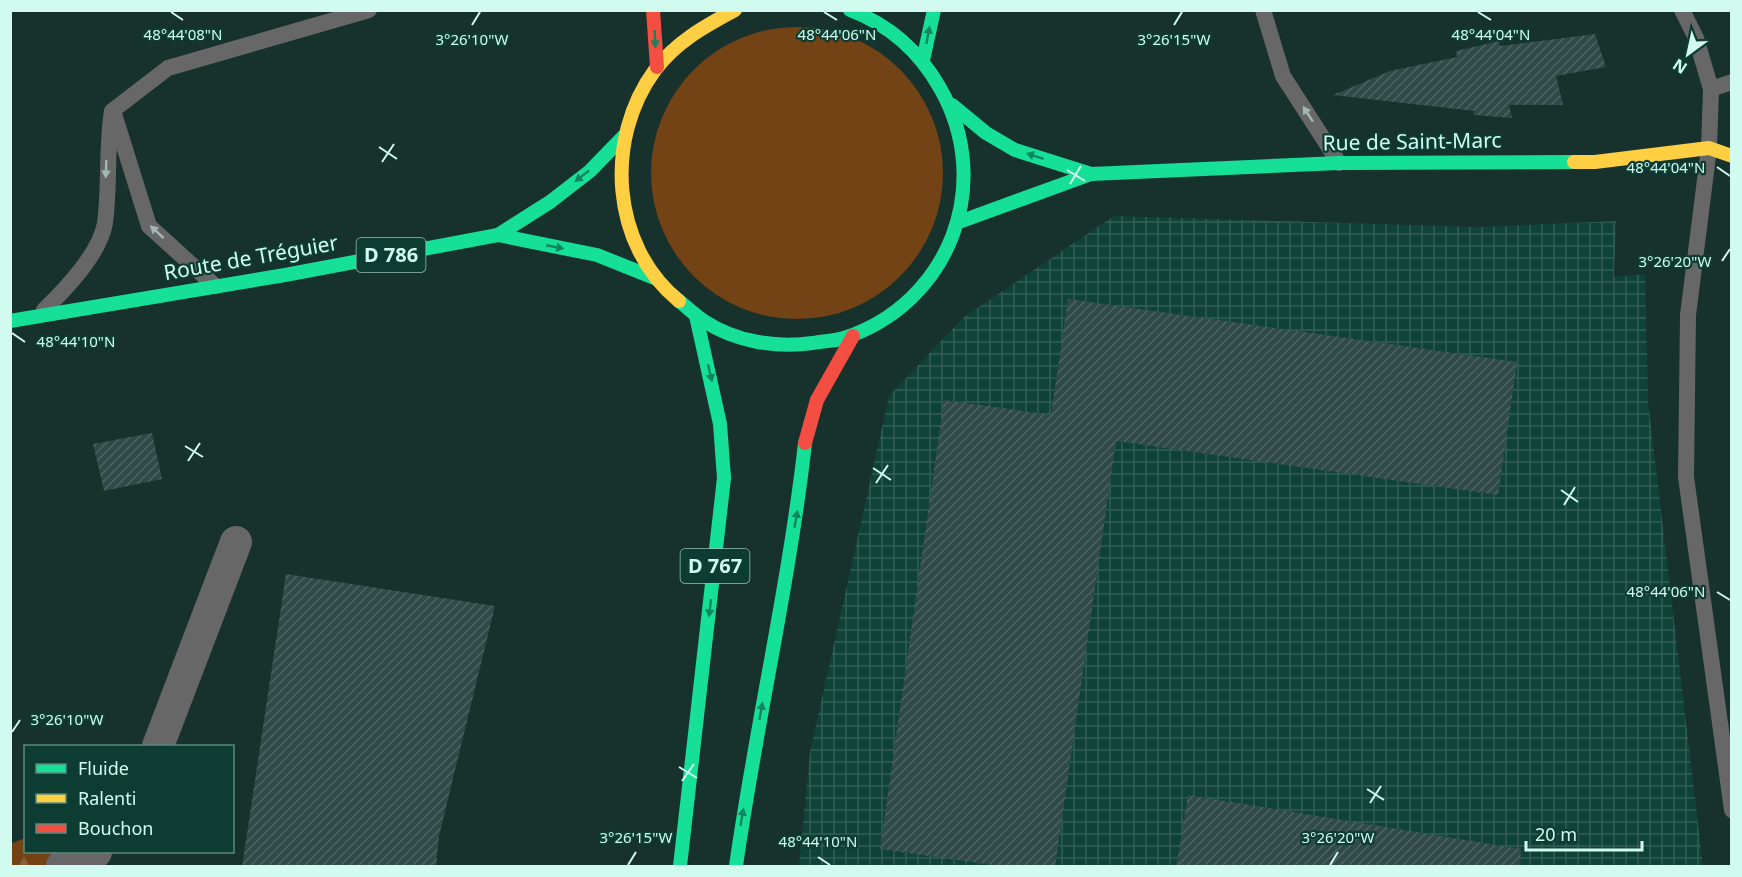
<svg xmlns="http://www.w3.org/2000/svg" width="1742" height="877" viewBox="0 0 1742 877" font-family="'Noto Sans',sans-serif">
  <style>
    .industrial { fill: url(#industrial-grid) }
    .green { fill: #734316 }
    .forest { fill: url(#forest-firs) }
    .building { fill: url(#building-hatch) }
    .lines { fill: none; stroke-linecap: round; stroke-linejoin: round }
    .lane { stroke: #686768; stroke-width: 16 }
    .street { stroke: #686768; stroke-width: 32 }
    .fast { stroke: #16e098; stroke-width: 14 }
    .slow { stroke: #ffcf43; stroke-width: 14 }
    .jam { stroke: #f24e42; stroke-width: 14 }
    .oneway { fill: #108660 }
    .oneway2 { fill: #a2b8b2 }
    .ticks { fill: none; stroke: #d2fbef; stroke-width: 2 }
    .labels { text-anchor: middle; stroke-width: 4.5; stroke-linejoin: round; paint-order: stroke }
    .shield { fill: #0c3c32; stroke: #97c2b6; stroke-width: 1.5 }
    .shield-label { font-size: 20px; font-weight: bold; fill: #d2fbef }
    .street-label { font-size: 21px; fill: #d2fbef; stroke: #0c3c32 }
    .ticks-label { font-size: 15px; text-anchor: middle; fill: #d2fbef; stroke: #0c3c32; stroke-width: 4.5; stroke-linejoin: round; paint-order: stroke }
  </style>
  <defs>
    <pattern id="industrial-grid" width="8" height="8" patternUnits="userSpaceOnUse" patternTransform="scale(1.5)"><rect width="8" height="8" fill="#104338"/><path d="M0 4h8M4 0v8" fill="none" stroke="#325f55"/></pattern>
    <pattern id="forest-firs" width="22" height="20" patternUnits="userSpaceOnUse" patternTransform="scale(1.5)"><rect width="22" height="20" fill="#734316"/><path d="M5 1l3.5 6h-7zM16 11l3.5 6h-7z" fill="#865f38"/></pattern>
    <pattern id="building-hatch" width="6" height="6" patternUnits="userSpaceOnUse" patternTransform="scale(1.5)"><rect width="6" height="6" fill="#2f4a48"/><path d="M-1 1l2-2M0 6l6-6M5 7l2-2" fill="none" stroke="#4c6563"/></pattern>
  </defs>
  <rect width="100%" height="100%" fill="#17312c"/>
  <polygon class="industrial" points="1114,216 1479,227 1616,221 1614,277 1645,274 1648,401 1703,866 799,866 810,752 889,396 964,317"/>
  <circle class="green" cx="797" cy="173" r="146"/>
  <polygon class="forest" points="25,838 26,852 102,852 107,866 11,866 10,844"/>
  <g class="building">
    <polygon points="1595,34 1606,67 1556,76 1563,105 1509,105 1512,118 1474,115 1474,111 1333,95 1390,71 1457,57 1456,51 1499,41 1500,46"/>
    <polygon points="1068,299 1517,362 1498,495 1116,441 1055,867 1006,867 880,849 944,400 1051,415"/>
    <polygon points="152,433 162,479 104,491 93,444"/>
    <polygon points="286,574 495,606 439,836 436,867 242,867"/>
    <polygon points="1188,795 1521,849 1520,867 1176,867"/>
  </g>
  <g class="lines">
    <g class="lane">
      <polyline points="1263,10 1283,76 1339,163"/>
      <polyline points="1682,10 1696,38 1711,89 1709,148 1688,315 1686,477 1732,810"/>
      <polyline points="1711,89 1732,82"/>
      <polyline points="114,114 149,226 215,286"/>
      <path d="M44,310C65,290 100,253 105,223C110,186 106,148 112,111L168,68L369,10"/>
    </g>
    <g class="street">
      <polyline points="158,746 236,542"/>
      <polyline points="62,866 96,852"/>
    </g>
    <g class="fast">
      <polyline points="923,60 934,10"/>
      <polyline points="952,105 986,133 1015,150 1091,174"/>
      <polyline points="959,222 1091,174 1339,163 1574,162"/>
      <polyline points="498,235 597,255 657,279"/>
      <path d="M679,301C688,308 695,315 704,321C736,342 776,348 813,343C823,341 835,341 844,338C950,303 995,184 940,88C919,51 890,25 850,10"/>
      <polyline points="10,321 285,275 498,235 550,202 590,171 624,136"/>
      <polyline points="680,866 724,478 720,424 696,316"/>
      <path d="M736,866C756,725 789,585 805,443"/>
    </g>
    <g class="slow">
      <polyline points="1574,162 1595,162 1709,148 1732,156"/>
      <path d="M679,301C611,246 604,139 655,70C676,42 705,26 735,10"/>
    </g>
    <g class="jam">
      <polyline points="653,10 657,67"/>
      <polyline points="805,443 817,400 853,336"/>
    </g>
  </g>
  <defs><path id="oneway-solid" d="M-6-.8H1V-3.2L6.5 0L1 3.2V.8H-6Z" transform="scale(1.5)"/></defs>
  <g class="oneway">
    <use href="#oneway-solid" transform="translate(928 35) rotate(-80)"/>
    <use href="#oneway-solid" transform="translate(655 39) rotate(87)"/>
    <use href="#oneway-solid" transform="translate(1035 156) rotate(-162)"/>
    <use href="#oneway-solid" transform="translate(582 176) rotate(142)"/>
    <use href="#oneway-solid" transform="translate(555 247) rotate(11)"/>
    <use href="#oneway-solid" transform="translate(710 373) rotate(77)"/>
    <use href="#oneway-solid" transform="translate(796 519) rotate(-80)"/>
    <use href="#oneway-solid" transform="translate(710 608) rotate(97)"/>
    <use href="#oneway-solid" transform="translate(761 711) rotate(-80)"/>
    <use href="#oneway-solid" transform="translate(742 817) rotate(-80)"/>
  </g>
  <g class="oneway2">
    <use href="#oneway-solid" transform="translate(1308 114) rotate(-123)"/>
    <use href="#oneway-solid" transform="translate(106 169) rotate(92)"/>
    <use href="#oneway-solid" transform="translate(157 232) rotate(-137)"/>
  </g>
  <path class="ticks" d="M171,12L183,20M824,12L837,20M1478,12L1491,20M472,25L480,12M1174,25L1182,12M379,147L397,159M382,162L394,144M1717,167L1730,176M1067,170L1085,181M1070,184L1081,166M1722,261L1730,249M12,333L25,342M185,446L203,457M188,461L200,443M873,468L891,480M876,483L888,465M1561,490L1578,502M1564,505L1575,487M1717,592L1730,600M12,732L20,720M679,767L697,778M682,781L694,764M1367,789L1384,800M1370,803L1381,786M818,857L830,865M628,865L636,852M1330,865L1338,852"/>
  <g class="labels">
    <g class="shield">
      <rect x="356.5" y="238" width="69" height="34" rx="4.5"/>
      <rect x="680.5" y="549" width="69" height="34" rx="4.5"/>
    </g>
    <g class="shield-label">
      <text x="391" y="262">D 786</text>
      <text x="715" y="573">D 767</text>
    </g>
    <g class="street-label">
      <text transform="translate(1412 142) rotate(-1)" y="7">Rue de Saint-Marc</text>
      <text transform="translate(251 258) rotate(-10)" y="7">Route de Tréguier</text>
    </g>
  </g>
  <g class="ticks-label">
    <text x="183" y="40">48°44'08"N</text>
    <text x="1491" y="40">48°44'04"N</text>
    <text x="837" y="40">48°44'06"N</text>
    <text x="472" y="45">3°26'10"W</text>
    <text x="1174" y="45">3°26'15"W</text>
    <text x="1666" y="173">48°44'04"N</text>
    <text x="1675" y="267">3°26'20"W</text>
    <text x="76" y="347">48°44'10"N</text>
    <text x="1666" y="597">48°44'06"N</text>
    <text x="67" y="725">3°26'10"W</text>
    <text x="636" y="843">3°26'15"W</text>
    <text x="1338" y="843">3°26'20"W</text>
    <text x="818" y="847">48°44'10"N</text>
  </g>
  <rect width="1742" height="877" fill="none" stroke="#d2fbef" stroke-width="24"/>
  <rect x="24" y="745" width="210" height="108" fill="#0c3c32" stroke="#5b887e" stroke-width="1.5"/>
  <rect x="36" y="764" width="30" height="9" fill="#16e098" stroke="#5b887e" stroke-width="1.5"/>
  <text x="78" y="775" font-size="18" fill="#d2fbef">Fluide</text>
  <rect x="36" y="794" width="30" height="9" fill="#ffcf43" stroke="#5b887e" stroke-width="1.5"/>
  <text x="78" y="805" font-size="18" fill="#d2fbef">Ralenti</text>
  <rect x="36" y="824" width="30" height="9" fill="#f24e42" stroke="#5b887e" stroke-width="1.5"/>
  <text x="78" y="835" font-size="18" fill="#d2fbef">Bouchon</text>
  <g transform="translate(1688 54) rotate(213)" stroke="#0c3c32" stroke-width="4.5" paint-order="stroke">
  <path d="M0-4.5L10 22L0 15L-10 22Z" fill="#d2fbef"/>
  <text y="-9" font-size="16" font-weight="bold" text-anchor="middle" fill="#d2fbef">N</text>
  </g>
  <path d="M1526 841v9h116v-9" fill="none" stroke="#d2fbef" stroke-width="3"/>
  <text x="1535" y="841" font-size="18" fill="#d2fbef" stroke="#0c3c32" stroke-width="4.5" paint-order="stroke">20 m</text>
</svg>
